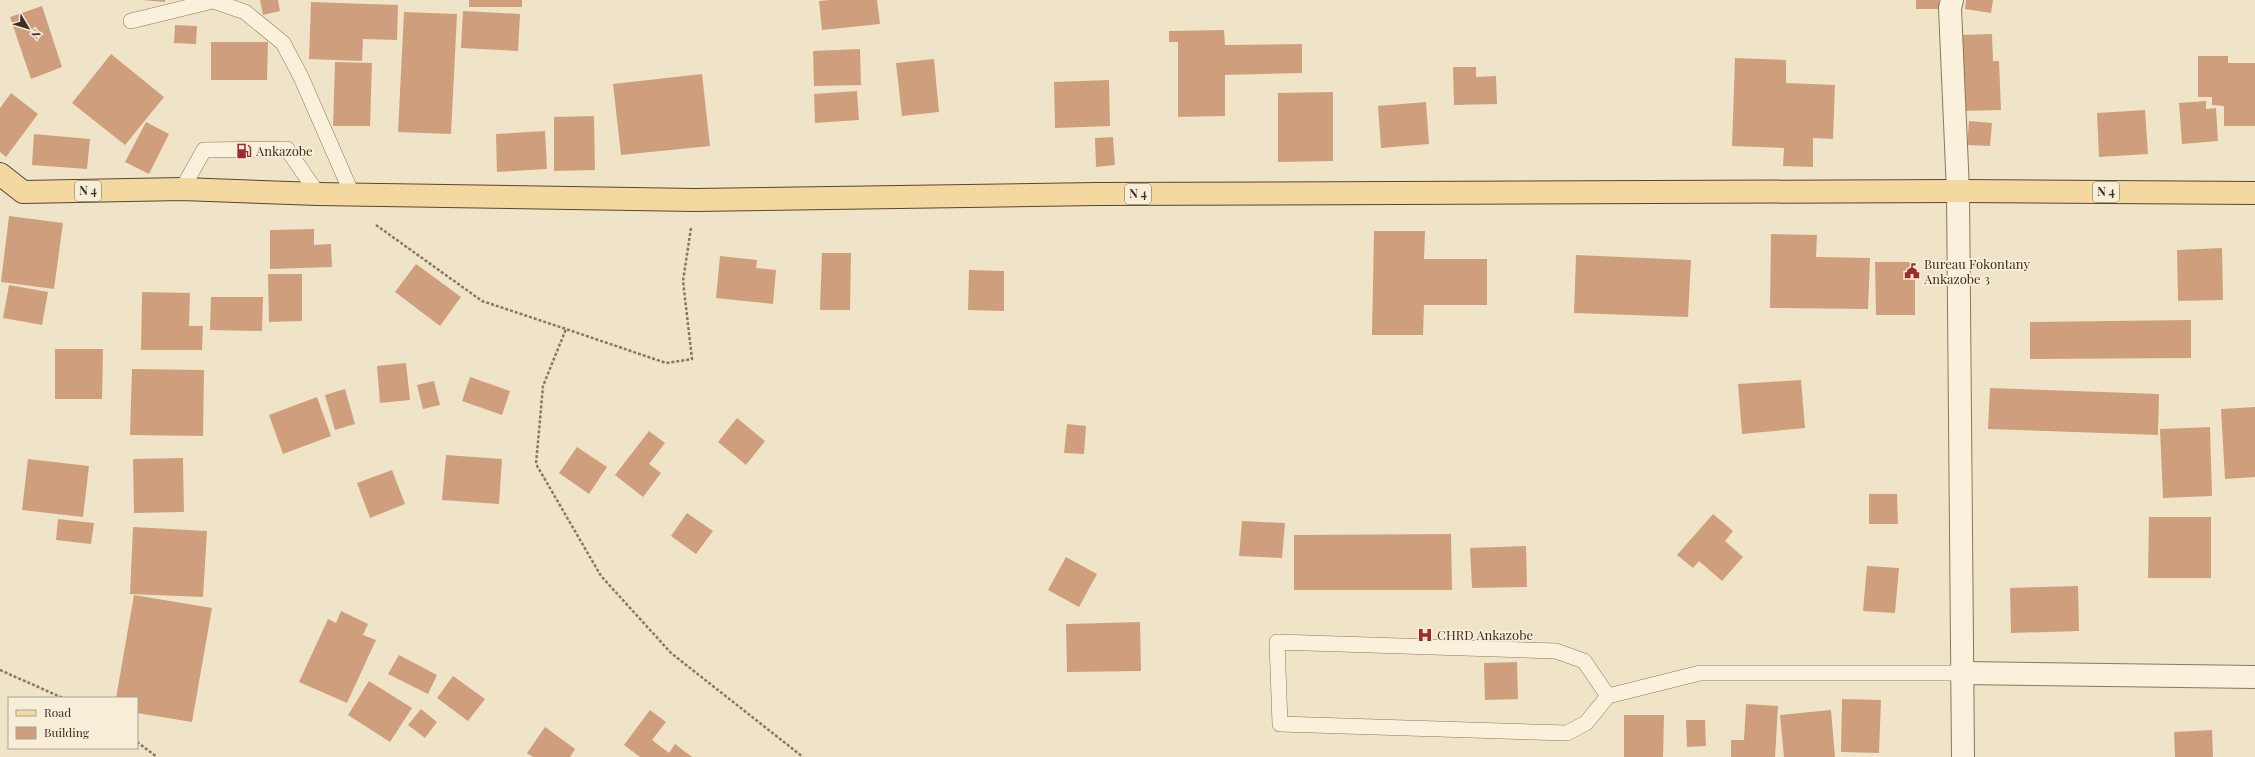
<svg xmlns="http://www.w3.org/2000/svg" width="2255" height="757" viewBox="0 0 2255 757" font-family="'Playfair Display',serif">
  <style>
    .building { fill: #cf9f7d }
    .lines { fill: none; stroke-linecap: round; stroke-linejoin: round }
    .service-casing { stroke: #8d765c; stroke-width: 16 }
    .minor-casing { stroke: #8d765c; stroke-width: 24 }
    .primary-casing { stroke: #5b4430; stroke-width: 24 }
    .path { stroke: #8d765c; stroke-width: 2.5; stroke-dasharray: 3 2; stroke-linecap: butt }
    .service { stroke: #faf1dc; stroke-width: 15 }
    .minor { stroke: #faf1dc; stroke-width: 22 }
    .primary { stroke: #f3d9a0; stroke-width: 22 }
    .labels { text-anchor: middle; stroke-width: 3.5; stroke-linejoin: round; paint-order: stroke }
    .shield { fill: #f7eed8; stroke: #756857; stroke-width: 1 }
    .shield-label { font-size: 12px; font-weight: bold; fill: #3d2e20 }
    .poi-label { font-size: 13px; fill: #3d2e20; stroke: #f7eed8; text-anchor: start }
  </style>
  <rect width="100%" height="100%" fill="#f0e4c8"/>
  <g class="building">
    <polygon points="141,0 165,0 165,2"/>
    <polygon points="260,0 278,0 280,11 263,15"/>
    <rect x="469" y="0" width="53" height="7"/>
    <polygon points="830,0 877,0 880,24 822,30 819,1"/>
    <rect x="1916" y="0" width="23" height="9"/>
    <polygon points="1966,0 1993,0 1991,13 1965,9"/>
    <polygon points="311,2 398,5 397,40 363,39 362,61 309,59"/>
    <polygon points="42,6 62,67 31,79 10,17"/>
    <polygon points="463,11 520,14 518,51 461,48"/>
    <polygon points="404,12 457,14 451,134 398,132"/>
    <polygon points="175,25 197,26 196,44 174,43"/>
    <polygon points="1224,30 1225,45 1302,44 1302,73 1225,75 1225,116 1178,117 1178,42 1169,42 1169,31"/>
    <polygon points="1992,34 1993,61 1999,61 2001,110 1963,111 1960,35"/>
    <polygon points="211,42 268,42 267,80 211,80"/>
    <polygon points="860,49 861,85 814,86 813,51"/>
    <polygon points="111,54 164,97 125,145 72,103"/>
    <polygon points="2198,56 2228,56 2228,63 2255,63 2255,126 2224,126 2224,106 2212,105 2212,97 2198,97"/>
    <polygon points="1735,58 1786,60 1786,83 1835,85 1833,139 1813,138 1813,167 1783,166 1784,148 1732,146"/>
    <polygon points="934,59 939,112 902,116 896,63"/>
    <polygon points="335,62 372,63 370,126 333,126"/>
    <polygon points="1453,67 1476,67 1476,77 1496,76 1497,104 1454,105"/>
    <polygon points="702,74 710,146 621,155 613,84"/>
    <polygon points="1109,80 1110,126 1055,128 1054,82"/>
    <polygon points="857,91 859,120 815,123 814,94"/>
    <polygon points="1333,92 1333,161 1278,162 1278,93"/>
    <polygon points="11,93 38,114 6,157 0,152 0,108"/>
    <polygon points="2206,101 2206,109 2216,108 2218,141 2182,144 2179,103"/>
    <polygon points="1426,102 1429,144 1381,148 1378,106"/>
    <polygon points="2145,110 2148,154 2099,157 2097,113"/>
    <polygon points="594,116 595,170 554,171 554,117"/>
    <polygon points="1969,121 1992,123 1990,146 1967,145"/>
    <polygon points="146,122 169,134 149,174 125,162"/>
    <polygon points="545,131 547,169 497,172 496,134"/>
    <polygon points="34,134 90,139 87,169 32,165"/>
    <polygon points="1113,137 1115,165 1096,167 1095,138"/>
    <polygon points="9,216 63,223 54,289 1,282"/>
    <polygon points="314,229 314,245 331,244 332,267 270,269 270,230"/>
    <polygon points="1374,231 1425,231 1424,259 1487,259 1487,305 1424,305 1423,335 1372,335"/>
    <polygon points="1771,234 1817,235 1816,257 1870,258 1868,309 1770,308"/>
    <polygon points="2222,248 2223,300 2178,301 2177,250"/>
    <polygon points="822,253 851,253 850,310 820,310"/>
    <polygon points="1576,255 1691,260 1688,317 1574,313"/>
    <polygon points="720,256 757,260 756,268 776,270 773,304 716,298"/>
    <polygon points="1875,262 1915,262 1915,315 1876,315"/>
    <polygon points="416,264 461,297 440,326 395,292"/>
    <polygon points="969,270 1004,271 1004,311 968,310"/>
    <polygon points="268,274 302,274 302,321 269,322"/>
    <polygon points="9,285 48,292 42,325 3,318"/>
    <polygon points="142,292 190,293 189,326 203,326 202,350 141,350"/>
    <polygon points="211,297 263,297 262,331 210,330"/>
    <polygon points="2191,320 2191,358 2030,359 2030,322"/>
    <polygon points="55,349 103,349 102,399 55,399"/>
    <polygon points="406,363 410,400 380,403 377,366"/>
    <polygon points="132,369 204,370 203,436 130,435"/>
    <polygon points="470,377 510,391 502,415 462,401"/>
    <polygon points="1801,380 1805,428 1742,434 1738,384"/>
    <polygon points="434,381 440,405 423,409 417,385"/>
    <polygon points="1990,388 2159,394 2158,435 1988,429"/>
    <polygon points="345,389 355,424 335,430 325,395"/>
    <polygon points="317,397 331,436 283,454 269,415"/>
    <polygon points="2255,407 2255,477 2225,479 2221,409"/>
    <polygon points="737,418 765,441 746,465 718,442"/>
    <polygon points="1067,424 1086,426 1084,454 1064,453"/>
    <polygon points="2210,427 2212,496 2163,498 2160,429"/>
    <polygon points="649,431 665,443 649,464 661,473 643,497 615,475"/>
    <polygon points="577,447 607,467 589,494 559,473"/>
    <polygon points="446,455 502,459 499,504 442,500"/>
    <polygon points="183,458 184,512 134,513 133,459"/>
    <polygon points="28,459 89,466 83,517 22,510"/>
    <polygon points="392,470 405,504 370,518 357,483"/>
    <polygon points="1869,494 1897,494 1898,524 1869,524"/>
    <polygon points="687,513 713,531 696,554 671,536"/>
    <polygon points="1713,514 1733,531 1725,541 1743,557 1722,581 1699,561 1693,568 1677,555"/>
    <polygon points="2149,517 2211,517 2211,578 2148,578"/>
    <polygon points="58,519 94,523 91,544 56,540"/>
    <polygon points="1242,521 1285,523 1282,558 1239,556"/>
    <polygon points="133,527 207,531 203,597 130,594"/>
    <polygon points="1451,534 1452,590 1294,590 1294,535"/>
    <polygon points="1526,546 1527,587 1472,588 1470,548"/>
    <polygon points="1066,557 1097,574 1079,607 1048,590"/>
    <polygon points="1867,566 1899,568 1895,613 1863,611"/>
    <polygon points="2078,586 2079,631 2011,633 2010,588"/>
    <polygon points="134,595 212,608 192,722 137,713 137,698 116,698"/>
    <polygon points="341,611 368,624 363,635 376,640 347,703 299,682 328,619 336,623"/>
    <polygon points="1140,622 1141,671 1067,672 1066,624"/>
    <polygon points="399,655 437,675 428,694 388,674"/>
    <polygon points="1517,662 1518,699 1485,700 1484,663"/>
    <polygon points="453,676 485,699 468,721 437,698"/>
    <polygon points="369,681 412,708 390,742 348,715"/>
    <polygon points="1842,699 1881,700 1879,753 1841,752"/>
    <polygon points="1746,704 1778,706 1775,757 1731,757 1731,740 1744,740"/>
    <polygon points="421,709 437,722 425,738 408,725"/>
    <polygon points="650,710 666,722 652,740 669,753 675,744 692,757 640,757 624,745"/>
    <polygon points="1831,710 1835,757 1784,757 1780,715"/>
    <polygon points="1624,715 1664,715 1663,757 1624,757"/>
    <polygon points="1686,720 1705,720 1706,746 1687,747"/>
    <polygon points="545,727 575,749 570,757 533,757 527,753"/>
    <polygon points="2212,730 2213,757 2175,757 2174,732"/>
  </g>
  <g class="lines">
    <g class="service-casing">
      <g id="service">
        <polyline points="131,21 213,1 245,12 283,43 301,77 352,194"/>
        <polyline points="182,189 204,150 287,149 318,194"/>
        <polyline points="1608,696 1584,661 1556,651 1277,642 1280,724 1567,733 1586,723 1608,696 1700,673 1962,673"/>
      </g>
    </g>
    <g class="minor-casing">
      <g id="minor">
        <polyline points="1952,0 1950,8 1958,191 1963,757"/>
        <polyline points="1962,673 2255,677"/>
      </g>
    </g>
    <g class="primary-casing">
      <polyline id="primary" points="0,174 23,192 182,189 318,194 695,200 1097,194 1958,191 2255,193"/>
    </g>
    <g class="path">
      <polyline points="376,225 482,301 566,329"/>
      <polyline points="691,228 683,281 692,359 666,363 566,329 543,386 536,464 601,576 671,653 803,757"/>
      <polyline points="0,670 63,698"/>
      <polyline points="137,742 157,757"/>
    </g>
    <use href="#service" class="service"/>
    <use href="#minor" class="minor"/>
    <use href="#primary" class="primary"/>
  </g>
  <defs>
    <g id="fuel-bare" transform="scale(1.2)"><path d="M-5.5-6h7V0h2V4h1.3V-2.5L3-4.5l.8-.8L6-3V5H2.5V1h-1V6h-7ZM-4.2-4.7v3.2H.2V-4.7Z" fill="#9e2a2b" stroke="#f7eed8" stroke-width="2.5" paint-order="stroke"/></g>
    <g id="civic-bare" transform="scale(1.2)"><path d="M-.6-6.5H3V-4.5H.6V-3L4-1V1h2V6H-6V1h2V-1L-.6-3ZM-1.2 2.5V6h2.4V2.5Z" fill="#9e2a2b" stroke="#f7eed8" stroke-width="2.5" paint-order="stroke"/></g>
    <g id="hospital-bare" transform="scale(1.2)"><path d="M-5-5h3v3.5h4V-5h3V5h-3V1.5h-4V5h-3Z" fill="#9e2a2b" stroke="#f7eed8" stroke-width="2.5" paint-order="stroke"/></g>
  </defs>
  <g fill-rule="evenodd">
    <use href="#fuel-bare" x="244" y="151"/>
    <use href="#civic-bare" x="1912" y="271"/>
    <use href="#hospital-bare" x="1425" y="635"/>
  </g>
  <g class="labels">
    <g class="shield">
      <rect x="75" y="181" width="26" height="20" rx="3"/>
      <rect x="2093" y="182" width="26" height="20" rx="3"/>
      <rect x="1125" y="184" width="26" height="20" rx="3"/>
    </g>
    <g class="shield-label">
      <text x="88" y="195">N 4</text>
      <text x="2106" y="196">N 4</text>
      <text x="1138" y="198">N 4</text>
    </g>
    <g class="poi-label">
      <text x="256" y="156">Ankazobe</text>
      <text x="1924" y="269">Bureau Fokontany<tspan x="1924" dy="15">Ankazobe 3</tspan></text>
      <text x="1437" y="640">CHRD Ankazobe</text>
    </g>
  </g>
  <rect x="8" y="697" width="130" height="52" fill="#f7eed8" stroke="#ada18e"/>
  <rect x="16" y="710" width="20" height="6" fill="#f3d9a0" stroke="#ada18e"/>
  <text x="44" y="717" font-size="12" fill="#3d2e20">Road</text>
  <rect x="16" y="727" width="20" height="12" fill="#cf9f7d" stroke="#ada18e"/>
  <text x="44" y="737" font-size="12" fill="#3d2e20">Building</text>
  <g transform="translate(28 28) rotate(128)" stroke="#f7eed8" stroke-width="3" paint-order="stroke">
  <path d="M0-3L7 15L0 10L-7 15Z" fill="#3d2e20"/>
  <text y="-6" font-size="11" font-weight="bold" text-anchor="middle" fill="#3d2e20">N</text>
  </g>
</svg>
